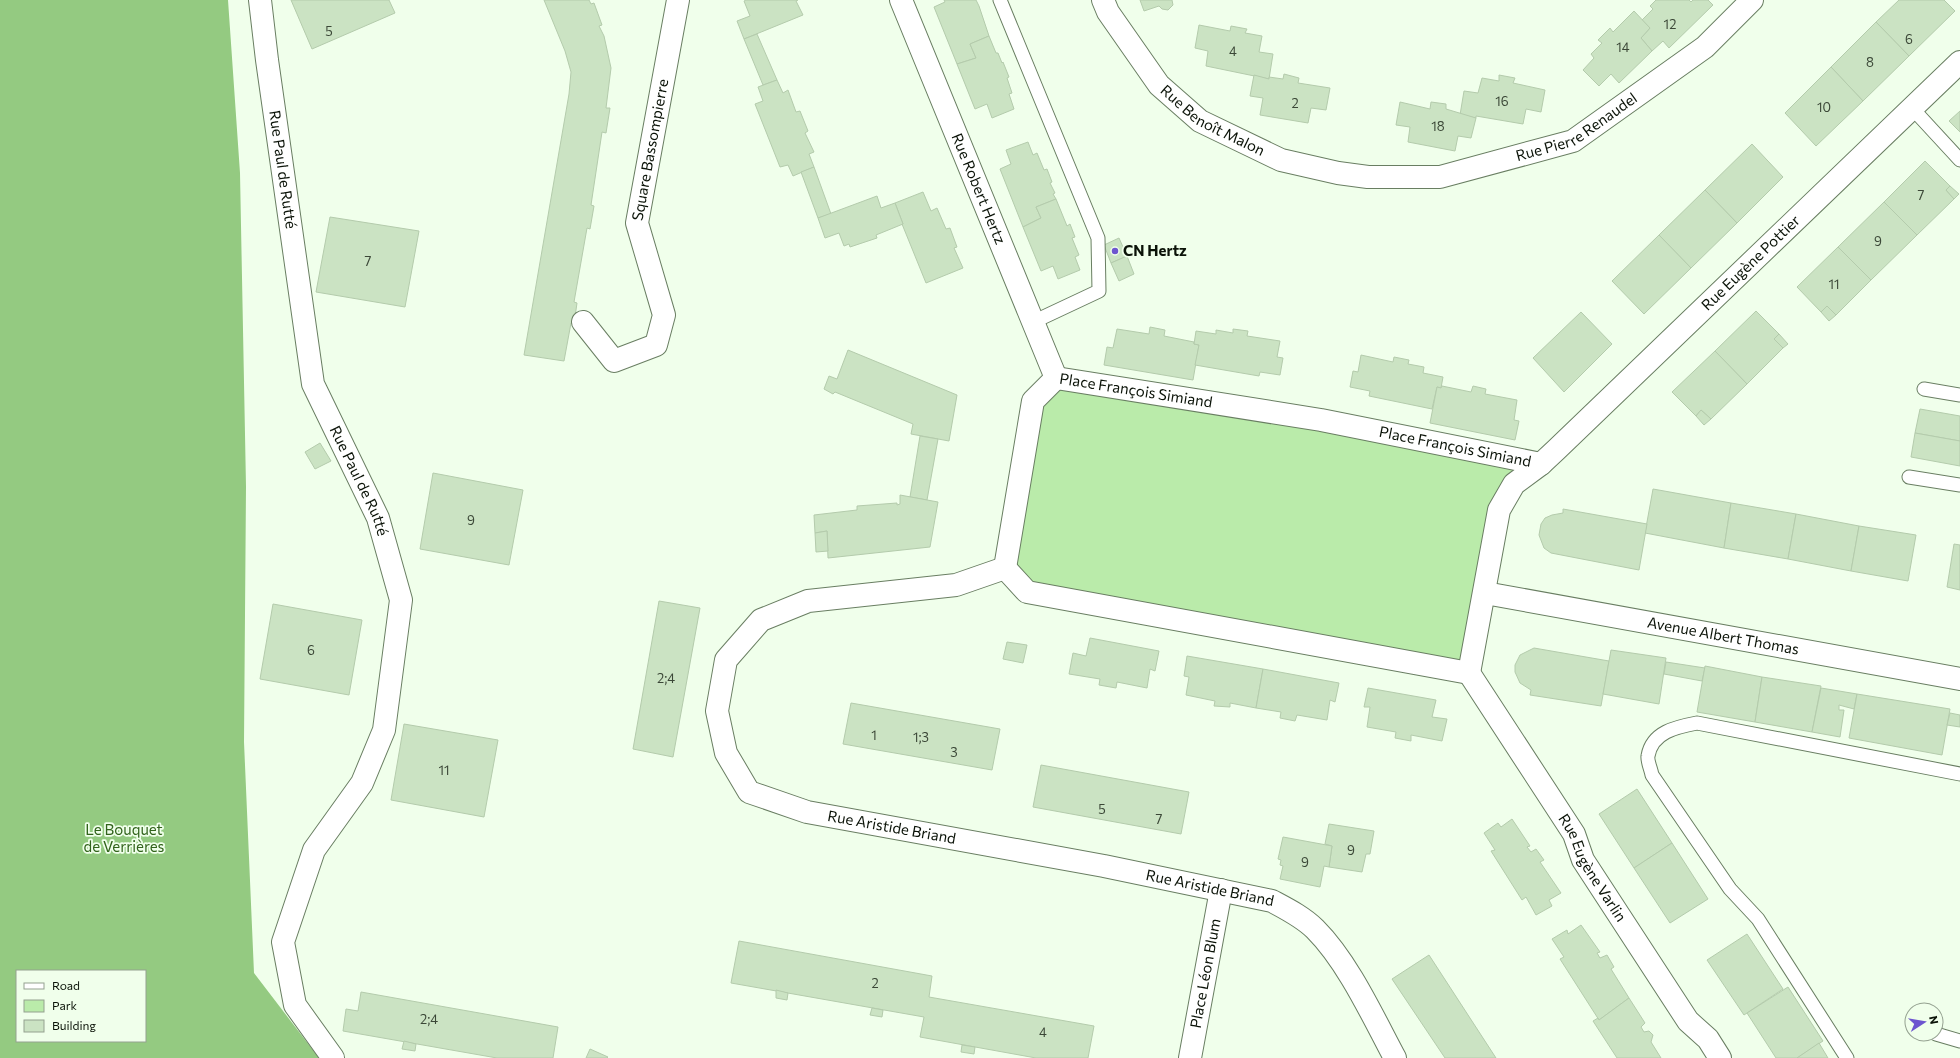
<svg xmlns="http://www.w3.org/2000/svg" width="1960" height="1058" viewBox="0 0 1960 1058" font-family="Commissioner,sans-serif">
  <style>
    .green { fill: #baebaa }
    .forest { fill: #94ca81; fill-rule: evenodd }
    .building { fill: #cbe3c3; stroke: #b4cbac }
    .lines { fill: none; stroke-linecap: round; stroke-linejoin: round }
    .service-casing { stroke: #697e62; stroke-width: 15 }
    .minor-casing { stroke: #697e62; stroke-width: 24 }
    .service { stroke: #fff; stroke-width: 13 }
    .minor { stroke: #fff; stroke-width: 22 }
    .poi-dot { fill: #6d55cf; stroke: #f0ffeb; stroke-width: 1.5 }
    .labels { text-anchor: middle; stroke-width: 3.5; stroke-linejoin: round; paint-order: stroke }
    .number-label { font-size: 13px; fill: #3b4737 }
    .street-label { font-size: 15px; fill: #0b1308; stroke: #f0ffeb }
    .poi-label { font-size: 15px; font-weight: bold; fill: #0b1308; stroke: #f0ffeb; text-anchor: start }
    .park-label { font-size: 15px; fill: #31631b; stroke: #f0ffeb }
  </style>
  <rect width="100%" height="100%" fill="#f0ffeb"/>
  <polygon class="green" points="1056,378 1541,464 1514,484 1469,673 1027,592 1005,568 1033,401"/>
  <path class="forest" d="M0,0H228L240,173L246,486L244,742L254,973L319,1058H0ZM17,971H145V1041H17Z"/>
  <g class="building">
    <polygon points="291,0 389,0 395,13 312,49"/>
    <polygon points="544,0 589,0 591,4 594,3 602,25 599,26 604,36 611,68 606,108 610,108 606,133 602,132 591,205 594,206 590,229 587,228 574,302 577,303 574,324 571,323 564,361 524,355 569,94 571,72 565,51"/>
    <polygon points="746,0 798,0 796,1 803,15 744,39 737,21 750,16 744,1"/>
    <polygon points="944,0 976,0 979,6 989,36 970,44 976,58 957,64 934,7 945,2"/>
    <polygon points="1140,0 1172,0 1173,5 1168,10 1162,9 1159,6 1144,11"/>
    <polygon points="1656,0 1689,0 1691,2 1693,0 1708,0 1713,5 1669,48 1663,41 1652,51 1641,38 1650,28 1642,20 1653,9 1650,6"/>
    <polygon points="1899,0 1944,0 1955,11 1909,56 1876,22"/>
    <polygon points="1634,11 1650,28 1641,38 1652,51 1619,83 1611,74 1599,86 1583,70 1594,58 1591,54 1602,43 1598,40 1610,28 1613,32"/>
    <polygon points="1876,22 1909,56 1863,101 1831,67"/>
    <polygon points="1199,25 1230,31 1231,26 1247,29 1245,33 1262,36 1259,52 1273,54 1269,79 1206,66 1208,51 1195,48"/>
    <polygon points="757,34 777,80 763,85 744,39"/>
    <polygon points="989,36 996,53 998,53 1002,63 1003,62 1009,77 1007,78 1012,93 1009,94 1014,109 992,118 987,104 975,109 957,64 976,58 970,44"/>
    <polygon points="1831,67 1863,101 1816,146 1785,113"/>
    <polygon points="1284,74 1299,78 1298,83 1330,88 1326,110 1311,108 1308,123 1260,115 1263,98 1250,96 1254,75 1269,79 1269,77 1283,79"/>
    <polygon points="1499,75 1515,78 1513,83 1545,90 1541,112 1526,109 1523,124 1476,116 1476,118 1460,115 1464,91 1478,93 1482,78 1499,81"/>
    <polygon points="777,80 783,93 788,90 796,112 800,111 808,131 805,133 814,152 809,154 814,167 793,176 788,165 780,167 755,104 763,101 758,87"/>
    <polygon points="1400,102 1430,109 1431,102 1446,104 1446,109 1476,118 1471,138 1458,136 1455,151 1408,142 1410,127 1396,125"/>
    <polygon points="1960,111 1960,132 1949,121"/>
    <polygon points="1028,142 1033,155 1037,153 1044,170 1047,169 1052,182 1050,183 1055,193 1053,194 1056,199 1036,207 1041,218 1023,227 1000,169 1011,164 1006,150"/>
    <polygon points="1752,144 1783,177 1737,223 1705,190"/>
    <polygon points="1925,161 1950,186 1946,190 1954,199 1917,235 1884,202"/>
    <polygon points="814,167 831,214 818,218 801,172"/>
    <polygon points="1950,186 1959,194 1954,199 1946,190"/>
    <polygon points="1705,190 1737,223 1691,268 1659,235"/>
    <polygon points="923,192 931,211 937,208 946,229 950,228 957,247 954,248 963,268 926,283 902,224 903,224 895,203"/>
    <polygon points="877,196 881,208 895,203 903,224 876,235 877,238 850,247 849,244 844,246 839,233 825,238 818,218"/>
    <polygon points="1056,199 1067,226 1070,224 1075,237 1072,238 1079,255 1075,257 1080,270 1058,279 1053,266 1041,271 1023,227 1041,218 1036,207"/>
    <polygon points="1884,202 1917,235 1871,280 1838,247"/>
    <polygon points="330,217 419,231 405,307 316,292"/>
    <polygon points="1659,235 1691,268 1644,314 1612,281"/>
    <polygon points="1119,238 1127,256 1111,263 1104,245"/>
    <polygon points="1838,247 1871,280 1836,315 1827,306 1821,312 1797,287"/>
    <polygon points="1127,256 1134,274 1119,281 1111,263"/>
    <polygon points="1827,306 1836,315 1829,321 1821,312"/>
    <polygon points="1756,311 1779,334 1774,339 1783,348 1747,384 1715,351"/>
    <polygon points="1581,312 1612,344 1564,392 1533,358"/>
    <polygon points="1150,327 1165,330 1164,336 1194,342 1194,344 1199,345 1193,380 1104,365 1107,347 1113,348 1117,329 1149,334"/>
    <polygon points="1233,329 1248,331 1247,336 1280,341 1277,357 1283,358 1280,375 1260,372 1259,376 1195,365 1199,345 1194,344 1196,331 1216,334 1216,330 1233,333"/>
    <polygon points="1779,334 1788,344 1783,348 1774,339"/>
    <polygon points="848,350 957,395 949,441 911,434 913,424 835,392 833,394 824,389 829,376 837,379"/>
    <polygon points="1715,351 1747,384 1711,419 1701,410 1696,416 1672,392"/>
    <polygon points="1361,355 1393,362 1394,357 1409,360 1408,364 1424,367 1423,373 1443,377 1441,388 1437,387 1432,409 1369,396 1370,391 1350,387 1353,371 1358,372"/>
    <polygon points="1442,386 1471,392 1473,386 1486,389 1485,394 1517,400 1514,420 1519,421 1515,440 1430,423 1437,387 1441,388"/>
    <polygon points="1920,409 1960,416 1960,441 1915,433"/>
    <polygon points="1701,410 1711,419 1704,425 1696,416"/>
    <polygon points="1915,433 1960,441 1960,466 1911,457"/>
    <polygon points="920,436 938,439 927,500 910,497"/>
    <polygon points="320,443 331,461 315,469 305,452"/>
    <polygon points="433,473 523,490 509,565 420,549"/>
    <polygon points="1653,489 1731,503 1724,548 1645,533"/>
    <polygon points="900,495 938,502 930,547 828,558 827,531 815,533 814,515 857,510 857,506 897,503 897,505 900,504"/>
    <polygon points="1731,503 1796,514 1788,559 1724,548"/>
    <polygon points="1563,509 1647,524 1639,570 1551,553 1544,548 1539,535 1541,524 1545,518 1552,515 1563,513"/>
    <polygon points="1796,514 1859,526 1851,571 1788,559"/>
    <polygon points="1859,526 1916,535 1908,581 1851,571"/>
    <polygon points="827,531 828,551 816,552 815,533"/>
    <polygon points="1954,544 1960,545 1960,590 1947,587"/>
    <polygon points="659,601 700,608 673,757 633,749"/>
    <polygon points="273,604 362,620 349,695 260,679"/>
    <polygon points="1090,638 1159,651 1155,671 1150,669 1147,688 1117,682 1116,688 1099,685 1100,679 1069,674 1073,653 1086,656"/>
    <polygon points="1007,642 1027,645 1023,663 1003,659"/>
    <polygon points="1534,648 1609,661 1601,706 1530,695 1531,690 1520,683 1515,672 1515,665 1520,655"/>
    <polygon points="1611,650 1666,658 1659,704 1603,694"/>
    <polygon points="1187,656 1263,669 1256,708 1230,703 1230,707 1214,706 1215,701 1186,695 1189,677 1184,676"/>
    <polygon points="1666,662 1705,668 1702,681 1664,674"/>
    <polygon points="1705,666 1762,677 1755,722 1697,712"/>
    <polygon points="1263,669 1339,683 1335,702 1330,700 1327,720 1297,715 1295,721 1280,718 1281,712 1256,708"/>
    <polygon points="1762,677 1821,686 1812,732 1755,722"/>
    <polygon points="1368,688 1436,700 1432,717 1447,719 1442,741 1411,735 1411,741 1395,738 1396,732 1367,727 1370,707 1364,707"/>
    <polygon points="1821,688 1857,694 1854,709 1839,705 1839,710 1844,710 1840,737 1812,732"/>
    <polygon points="1857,694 1950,709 1942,755 1849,738"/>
    <polygon points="851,703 1000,729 992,770 843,744"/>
    <polygon points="1950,713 1960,715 1960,727 1947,725"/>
    <polygon points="404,724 498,740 484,817 391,800"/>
    <polygon points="1041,765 1189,792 1181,834 1033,807"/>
    <polygon points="1637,789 1672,843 1634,868 1599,814"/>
    <polygon points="1512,819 1530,846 1527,847 1531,852 1536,849 1544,860 1540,862 1561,893 1549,900 1552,906 1536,915 1526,897 1522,900 1491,851 1495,850 1484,833 1498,823 1501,827"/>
    <polygon points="1329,824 1374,831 1370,854 1366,854 1362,872 1329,867 1332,846 1325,844"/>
    <polygon points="1283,837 1332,846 1329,867 1324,866 1320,887 1280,879 1283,866 1280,865 1281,860 1278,859"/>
    <polygon points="1672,843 1708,899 1670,923 1634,868"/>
    <polygon points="1581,925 1600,952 1597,953 1600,958 1607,955 1614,967 1611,969 1629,998 1599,1020 1560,959 1564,957 1552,939 1567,930 1568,934"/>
    <polygon points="1747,934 1783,989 1744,1015 1707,960"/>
    <polygon points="739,941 932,976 929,997 1094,1026 1088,1058 1036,1058 920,1037 924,1017 731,983"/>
    <polygon points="1429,955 1496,1058 1445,1058 1392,979"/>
    <polygon points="1788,987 1823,1041 1797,1058 1776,1058 1747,1013"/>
    <polygon points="776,990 788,993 787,1000 776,998"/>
    <polygon points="361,992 558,1027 553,1058 497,1058 343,1031 346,1009 358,1011"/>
    <polygon points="1629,998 1645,1023 1641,1027 1644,1032 1649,1031 1653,1035 1651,1042 1661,1058 1617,1058 1593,1021 1598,1018 1599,1020"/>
    <polygon points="872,1008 883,1010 882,1017 870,1015"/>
    <polygon points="404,1041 416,1044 415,1051 402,1049"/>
    <polygon points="1819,1043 1828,1058 1797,1058"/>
    <polygon points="962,1045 975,1047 974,1054 961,1052"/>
    <polygon points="590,1049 608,1057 607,1058 586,1058"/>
  </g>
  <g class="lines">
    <g class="service-casing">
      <g id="service">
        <polyline points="1000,0 1098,238 1099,291 1033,322"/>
        <polyline points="1912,108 1960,160"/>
        <polyline points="1924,389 1960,395"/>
        <polyline points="1909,477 1960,485"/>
        <polyline points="1936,1034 1960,1041"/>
        <path d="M1847,1058L1758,919L1730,889L1652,775C1651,769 1647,761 1648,756C1652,732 1676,727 1697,723L1960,774"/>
      </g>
    </g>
    <g class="minor-casing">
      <g id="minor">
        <path id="s1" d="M260,0L267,60L313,384L378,518L401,600L384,730L362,783L314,850L283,942L295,1005L333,1058"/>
        <path id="s2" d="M901,0L1056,378"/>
        <path id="s3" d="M1103,0L1108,12L1159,85L1200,121L1281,160L1338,173L1368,177H1440L1573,141L1705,47L1752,0"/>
        <path id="s4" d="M583,322L614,361L656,345L664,315L637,223L678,0"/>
        <path id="s5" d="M1056,378L1321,420L1541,464"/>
        <path id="s6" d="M1005,568L956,585L808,601L761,620L726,660L717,711L726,753L749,792L807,812L1104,866L1272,901C1287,909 1303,917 1315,929C1348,962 1373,1017 1395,1058"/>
        <polyline points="1005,568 1027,592 1469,673"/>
        <polyline points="1005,568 1033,401 1056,378"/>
        <path id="s7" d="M1485,593L1960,679"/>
        <path id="s8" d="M1469,673L1499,510L1514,484L1541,464L1556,450L1960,62"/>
        <path id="s9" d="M1469,673L1574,834L1583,860L1688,1021L1708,1039L1720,1058"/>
        <path id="s10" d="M1190,1058L1221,890"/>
      </g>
    </g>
    <use href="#service" class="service"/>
    <use href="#minor" class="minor"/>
  </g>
  <circle class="poi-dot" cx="1115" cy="251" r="4"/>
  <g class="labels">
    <g class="number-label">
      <text x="1670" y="29">12</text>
      <text x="329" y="36">5</text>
      <text x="1909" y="44">6</text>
      <text x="1623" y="52">14</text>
      <text x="1233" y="56">4</text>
      <text x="1870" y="67">8</text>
      <text x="1502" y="106">16</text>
      <text x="1295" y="108">2</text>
      <text x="1824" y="112">10</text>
      <text x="1438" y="131">18</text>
      <text x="1921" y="200">7</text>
      <text x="1878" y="246">9</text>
      <text x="368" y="266">7</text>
      <text x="1834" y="289">11</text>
      <text x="471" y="525">9</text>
      <text x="311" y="655">6</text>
      <text x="666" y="683">2;4</text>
      <text x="874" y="740">1</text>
      <text x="921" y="742">1;3</text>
      <text x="954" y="757">3</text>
      <text x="444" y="775">11</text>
      <text x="1102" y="814">5</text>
      <text x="1159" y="824">7</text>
      <text x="1351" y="855">9</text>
      <text x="1305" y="867">9</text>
      <text x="875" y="988">2</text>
      <text x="429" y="1024">2;4</text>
      <text x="1043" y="1037">4</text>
    </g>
    <g class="street-label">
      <text dy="5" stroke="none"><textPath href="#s3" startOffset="167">Rue Benoît Malon</textPath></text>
      <text dy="5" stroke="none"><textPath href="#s3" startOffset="554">Rue Pierre Renaudel</textPath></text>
      <text dy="5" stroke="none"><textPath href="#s4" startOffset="296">Square Bassompierre</textPath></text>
      <text dy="5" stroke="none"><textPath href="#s1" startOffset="171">Rue Paul de Rutté</textPath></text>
      <text dy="5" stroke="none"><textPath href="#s2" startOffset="204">Rue Robert Hertz</textPath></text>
      <text dy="5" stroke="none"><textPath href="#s8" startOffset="520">Rue Eugène Pottier</textPath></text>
      <text dy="5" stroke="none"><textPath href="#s5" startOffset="81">Place François Simiand</textPath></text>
      <text dy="5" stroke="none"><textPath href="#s5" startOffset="405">Place François Simiand</textPath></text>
      <text dy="5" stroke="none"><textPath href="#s1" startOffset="495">Rue Paul de Rutté</textPath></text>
      <text dy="5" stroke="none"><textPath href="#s7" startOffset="242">Avenue Albert Thomas</textPath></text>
      <text dy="5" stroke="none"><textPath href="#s6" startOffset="592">Rue Aristide Briand</textPath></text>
      <text dy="5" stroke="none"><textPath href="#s9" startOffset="231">Rue Eugène Varlin</textPath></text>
      <text dy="5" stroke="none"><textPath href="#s6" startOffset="916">Rue Aristide Briand</textPath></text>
      <text dy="5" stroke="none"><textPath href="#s10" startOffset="86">Place Léon Blum</textPath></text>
    </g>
    <g class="poi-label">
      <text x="1123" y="256">CN Hertz</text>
    </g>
    <g class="park-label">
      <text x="124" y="835">Le Bouquet<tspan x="124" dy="17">de Verrières</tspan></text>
    </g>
  </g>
  <rect x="16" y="970" width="130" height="72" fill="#f0ffeb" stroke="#94a190"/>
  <rect x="24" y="983" width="20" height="6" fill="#ffffff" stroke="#94a190"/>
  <text x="52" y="990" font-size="12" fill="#0b1308">Road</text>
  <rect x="24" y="1000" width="20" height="12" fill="#baebaa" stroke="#94a190"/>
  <text x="52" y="1010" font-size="12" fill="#0b1308">Park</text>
  <rect x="24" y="1020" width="20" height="12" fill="#cbe3c3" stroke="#94a190"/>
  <text x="52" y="1030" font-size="12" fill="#0b1308">Building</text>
  <g transform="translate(1924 1022) rotate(78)"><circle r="19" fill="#f0ffeb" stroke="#94a190"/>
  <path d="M0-3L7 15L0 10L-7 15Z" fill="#6d55cf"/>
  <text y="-6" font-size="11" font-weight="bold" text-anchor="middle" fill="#0b1308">N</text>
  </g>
</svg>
